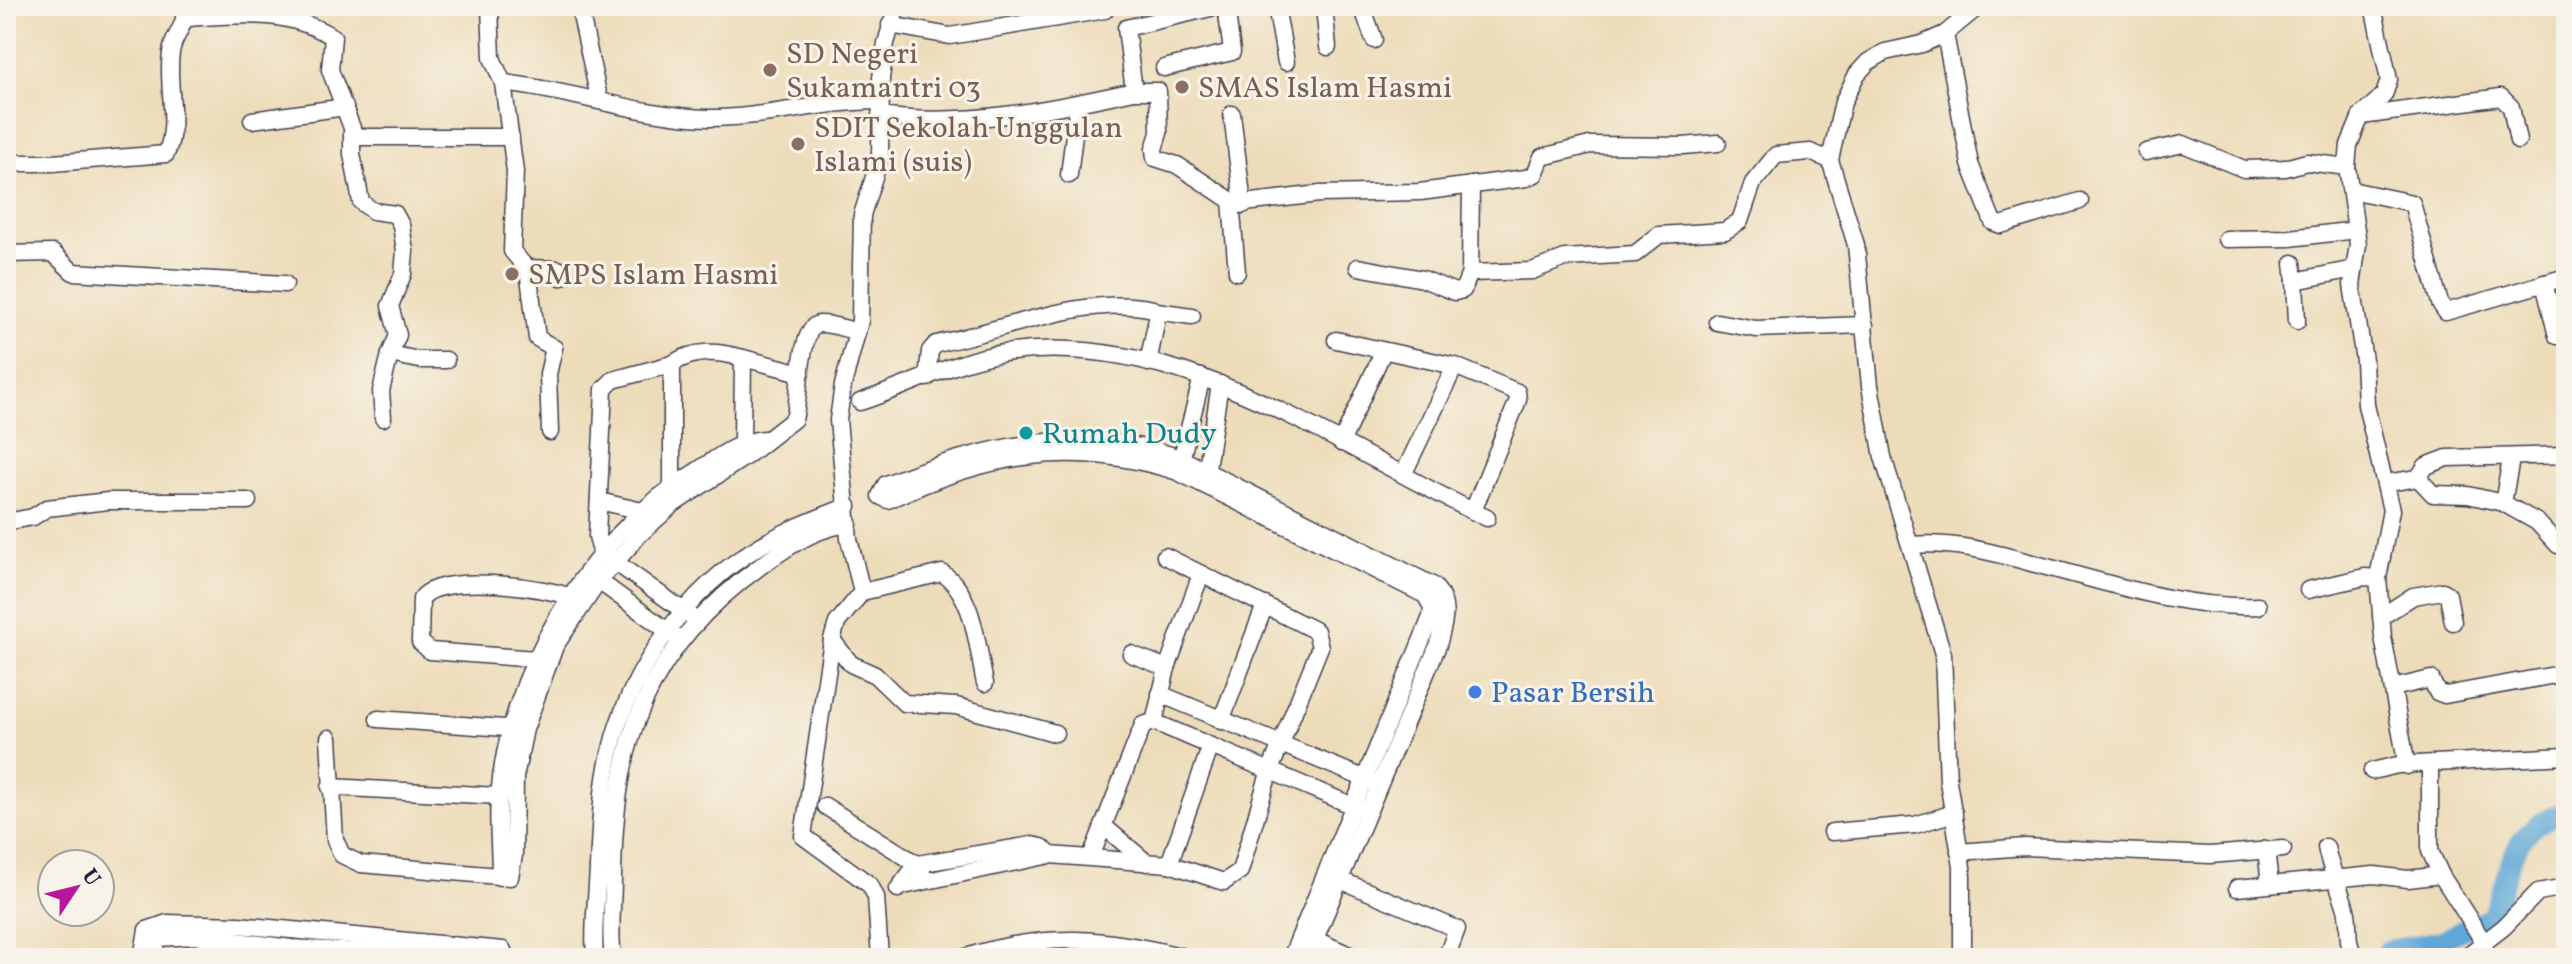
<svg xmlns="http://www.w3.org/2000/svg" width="2572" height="964" viewBox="0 0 2572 964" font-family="Vollkorn,serif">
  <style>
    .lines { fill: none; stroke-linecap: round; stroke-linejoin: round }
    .river { stroke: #5fa7d6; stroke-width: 20 }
    .minor-casing { stroke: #403e4e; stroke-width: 19 }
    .minor { stroke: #fff; stroke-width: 16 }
    .education-dot { fill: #8d6e63; stroke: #f7f3e8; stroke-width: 3 }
    .culture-dot { fill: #0f9aa8; stroke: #f7f3e8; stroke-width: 3 }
    .shop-dot { fill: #3f7fe0; stroke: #f7f3e8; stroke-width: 3 }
    .labels { text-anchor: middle; stroke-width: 6; stroke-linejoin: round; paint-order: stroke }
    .education-label { font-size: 30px; fill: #785e54; stroke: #f7f3e8; text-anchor: start }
    .culture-label { font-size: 30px; fill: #0d838f; stroke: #f7f3e8; text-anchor: start }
    .shop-label { font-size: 30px; fill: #366cbe; stroke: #f7f3e8; text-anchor: start }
  </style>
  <rect width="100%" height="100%" fill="#f7f3e8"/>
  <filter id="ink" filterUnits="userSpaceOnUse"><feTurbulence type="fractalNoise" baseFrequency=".0125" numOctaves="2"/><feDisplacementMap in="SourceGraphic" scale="16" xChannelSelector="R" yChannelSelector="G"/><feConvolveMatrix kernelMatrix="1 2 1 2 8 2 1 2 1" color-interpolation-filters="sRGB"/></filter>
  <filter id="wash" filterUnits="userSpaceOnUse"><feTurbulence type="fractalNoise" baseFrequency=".006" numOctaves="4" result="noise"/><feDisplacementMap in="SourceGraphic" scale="32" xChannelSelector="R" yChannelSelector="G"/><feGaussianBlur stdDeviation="1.8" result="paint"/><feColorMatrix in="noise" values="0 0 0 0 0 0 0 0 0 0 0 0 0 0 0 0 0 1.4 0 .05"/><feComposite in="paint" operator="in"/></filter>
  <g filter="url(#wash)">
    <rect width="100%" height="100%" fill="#eddcb9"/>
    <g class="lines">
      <path class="river" d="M2386,958L2388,950L2442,940L2491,916C2514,865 2506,832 2566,811"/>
    </g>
  </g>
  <g filter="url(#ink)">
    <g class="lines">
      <g class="minor-casing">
        <g id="minor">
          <polyline points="490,6 492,58 503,83 515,171 512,251 528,270 537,338 554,348 548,374 550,432"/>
          <polyline points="579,6 599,98"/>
          <polyline points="1276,6 1286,62"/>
          <polyline points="1324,6 1328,47"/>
          <polyline points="1362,6 1374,40"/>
          <polyline points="2373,6 2389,80 2384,95 2361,116 2349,145 2347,167 2358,244 2352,285 2364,360 2366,405 2391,510 2378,578 2383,637 2407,766"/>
          <path d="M185,18C238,15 285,8 333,37L330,70L352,128V154L361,202L373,211L395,214L401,225L405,251L403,274L390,306L398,335L390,354L419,360H446"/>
          <polyline points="890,25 950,36 1105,10"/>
          <polyline points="1945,34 1970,164 1993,222 2001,225 2080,201"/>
          <polyline points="1164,68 1232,52 1226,6"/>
          <path d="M503,83C570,90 644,117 709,118C767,118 822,101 880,101"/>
          <polyline points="1134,91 1126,28 1219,6"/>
          <polyline points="1232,114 1243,205"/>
          <path d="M880,116C964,128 1052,109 1134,91H1158L1159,133L1154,149L1155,158L1177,165L1236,204L1319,194L1420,192L1526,178L1535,174L1542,157L1590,145L1683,146L1718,143"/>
          <polyline points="2361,116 2501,97 2511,107 2518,141"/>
          <polyline points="252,120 345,107"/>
          <polyline points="354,137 511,137"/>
          <polyline points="2146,152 2183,144 2244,169 2285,168 2307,162 2347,167"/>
          <path d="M6,163H52L166,154C180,123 166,86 171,53C173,34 188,26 184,6"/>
          <polyline points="1069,175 1078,103"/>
          <polyline points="1471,185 1470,273 1532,271 1565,258 1635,254 1659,235 1725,231 1740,221 1753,183 1776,155 1810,152 1830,160"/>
          <polyline points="2351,190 2412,203 2440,303 2446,312 2566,277"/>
          <polyline points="1231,201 1237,272"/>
          <polyline points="2226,239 2290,238 2356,230"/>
          <polyline points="6,254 53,253 73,272 285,284"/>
          <polyline points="2293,263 2295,281 2354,269"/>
          <polyline points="1358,267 1423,279 1455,292 1463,290 1470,273"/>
          <polyline points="527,268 558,269 561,277"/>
          <polyline points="2295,281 2297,321"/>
          <polyline points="2544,283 2557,336"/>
          <polyline points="1156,311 1192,316"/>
          <polyline points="1717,322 1756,329 1865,325"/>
          <polyline points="1336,340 1455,366 1517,392 1518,400 1473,511"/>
          <polyline points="743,358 801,373"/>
          <polyline points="672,364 613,380 604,389 597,536 601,552 692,617"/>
          <polyline points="1202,377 1178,472 1425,595 1432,607 1431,617 1291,958"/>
          <path d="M927,378L930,351L936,344C1002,331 1085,294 1153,309L1158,314L1148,363"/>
          <path d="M860,402C907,387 956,360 1004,353C1180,327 1337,447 1487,518"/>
          <polyline points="383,418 381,391 390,354"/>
          <polyline points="1341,443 1383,352"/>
          <path d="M1178,472C1072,438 987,454 888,500L880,496L886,484C982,446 1082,422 1182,459L1434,586C1451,605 1444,623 1438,645L1307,958"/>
          <polyline points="1404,473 1455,366"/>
          <polyline points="2418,478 2433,494 2468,495 2503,503 2537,522 2558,545 2566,545"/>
          <polyline points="1205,481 1220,384"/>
          <polyline points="2387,483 2418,478 2426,466 2447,458 2566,455"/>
          <path d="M672,495V364C695,349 718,351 743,358L742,441L745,449"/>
          <polyline points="599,501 642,511"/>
          <polyline points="2503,503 2511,459"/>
          <polyline points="6,522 33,517 47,508 108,501 248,501"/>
          <path d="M1911,545C1958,541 1998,554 2043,566C2112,584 2186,609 2258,606"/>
          <polyline points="592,576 677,638"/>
          <polyline points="2308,590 2365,577 2378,578"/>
          <polyline points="862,592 849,539 838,420 843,385 860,321 862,215 880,158 881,78 886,43 897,6"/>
          <polyline points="2381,617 2413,596 2443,591 2448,595 2453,622"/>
          <polyline points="832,640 803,836 870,885 876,897 880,958"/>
          <path d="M536,659L430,651L420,642L421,599C438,571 552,587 579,600"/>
          <polyline points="1167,668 1201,574"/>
          <path d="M985,683C977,648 975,594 942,573L862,592L837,623L832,640L851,664L875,675L904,703L956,706L1055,733"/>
          <polyline points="2393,688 2431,679 2437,692 2445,695 2566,673"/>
          <polyline points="1160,694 1373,782"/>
          <polyline points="378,719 520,729"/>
          <polyline points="1221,721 1265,605"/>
          <polyline points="1154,722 1363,810"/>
          <path d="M329,738L335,840L342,855L361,864L510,877L514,855L515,777L525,729L555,646L599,581L640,534L672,505L748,455L794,419C800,401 799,326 819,324C829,323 842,328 851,330"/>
          <polyline points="2430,765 2430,851 2441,875 2485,944"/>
          <polyline points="2372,771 2398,765 2566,756"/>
          <polyline points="330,787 499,796"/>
          <polyline points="825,806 917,864 922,872"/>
          <polyline points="1106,828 1147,863"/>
          <polyline points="1832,832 1915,825 1954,813"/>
          <path d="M2326,847C2330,869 2340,888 2346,909C2351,926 2344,942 2356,958"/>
          <polyline points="2266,849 2270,884"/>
          <polyline points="1959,852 2025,847 2210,855 2283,849"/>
          <polyline points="1091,857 1143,725 1154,722 1167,668 1131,654"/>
          <polyline points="1169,864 1210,748"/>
          <path d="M500,877C500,850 497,823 499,797C508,676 586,540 689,476C715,460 734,442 764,439"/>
          <polyline points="1333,877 1457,929 1446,958"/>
          <polyline points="903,886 1050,855 1169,864 1224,882 1240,871 1269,773 1320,647 1316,631 1165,556"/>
          <polyline points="2237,888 2374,875 2408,879 2441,875"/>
          <polyline points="898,889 917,864 1032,845 1042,847 1050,855"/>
          <polyline points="147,930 156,938 197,936 291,948 460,958"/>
          <polyline points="1316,940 1356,958"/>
          <polyline points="142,958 147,930 167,923 238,925 503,950"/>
          <polyline points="155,958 156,938"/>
          <polyline points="223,958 225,928"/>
          <path d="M595,958C592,928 597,897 598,867C600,828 601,791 610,753C629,671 688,588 760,546C788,529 818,518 848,506"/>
          <path d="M613,958C609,932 613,905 613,879C614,740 646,649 762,565C786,548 820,525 849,525"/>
          <path d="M963,958C1045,931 1106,937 1188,958"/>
          <polyline points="1053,958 1100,958"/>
          <polyline points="1962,958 1962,867 1948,781 1943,654 1883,457 1870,386 1856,245 1830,160 1843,102 1857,74 1868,62 1885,52 1922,44 1945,34 1979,6"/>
          <polyline points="2464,958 2504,927 2538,892 2566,887"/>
        </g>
      </g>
      <use href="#minor" class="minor"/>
    </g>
  </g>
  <g class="education-dot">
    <circle cx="770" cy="70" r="8"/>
    <circle cx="1182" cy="87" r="8"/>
    <circle cx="798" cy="144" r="8"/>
    <circle cx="512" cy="274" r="8"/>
  </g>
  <circle class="culture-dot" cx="1026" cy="433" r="8"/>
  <circle class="shop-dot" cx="1475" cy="692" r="8"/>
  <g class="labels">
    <g class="education-label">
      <text x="786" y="63">SD Negeri<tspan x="786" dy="34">Sukamantri 03</tspan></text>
      <text x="1198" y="97">SMAS Islam Hasmi</text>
      <text x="814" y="137">SDIT Sekolah Unggulan<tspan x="814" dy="34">Islami (suis)</tspan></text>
      <text x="528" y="284">SMPS Islam Hasmi</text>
    </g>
    <g class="culture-label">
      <text x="1042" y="443">Rumah Dudy</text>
    </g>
    <g class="shop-label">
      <text x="1491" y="702">Pasar Bersih</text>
    </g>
  </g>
  <rect width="2572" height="964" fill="none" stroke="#f7f3e8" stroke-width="32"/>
  <g transform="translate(76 888) rotate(55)"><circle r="38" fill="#f7f3e8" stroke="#a29fa3" stroke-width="2"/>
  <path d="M0-6L14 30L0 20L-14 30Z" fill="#b5179e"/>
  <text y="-12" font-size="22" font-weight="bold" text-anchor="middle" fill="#22223b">U</text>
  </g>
</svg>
